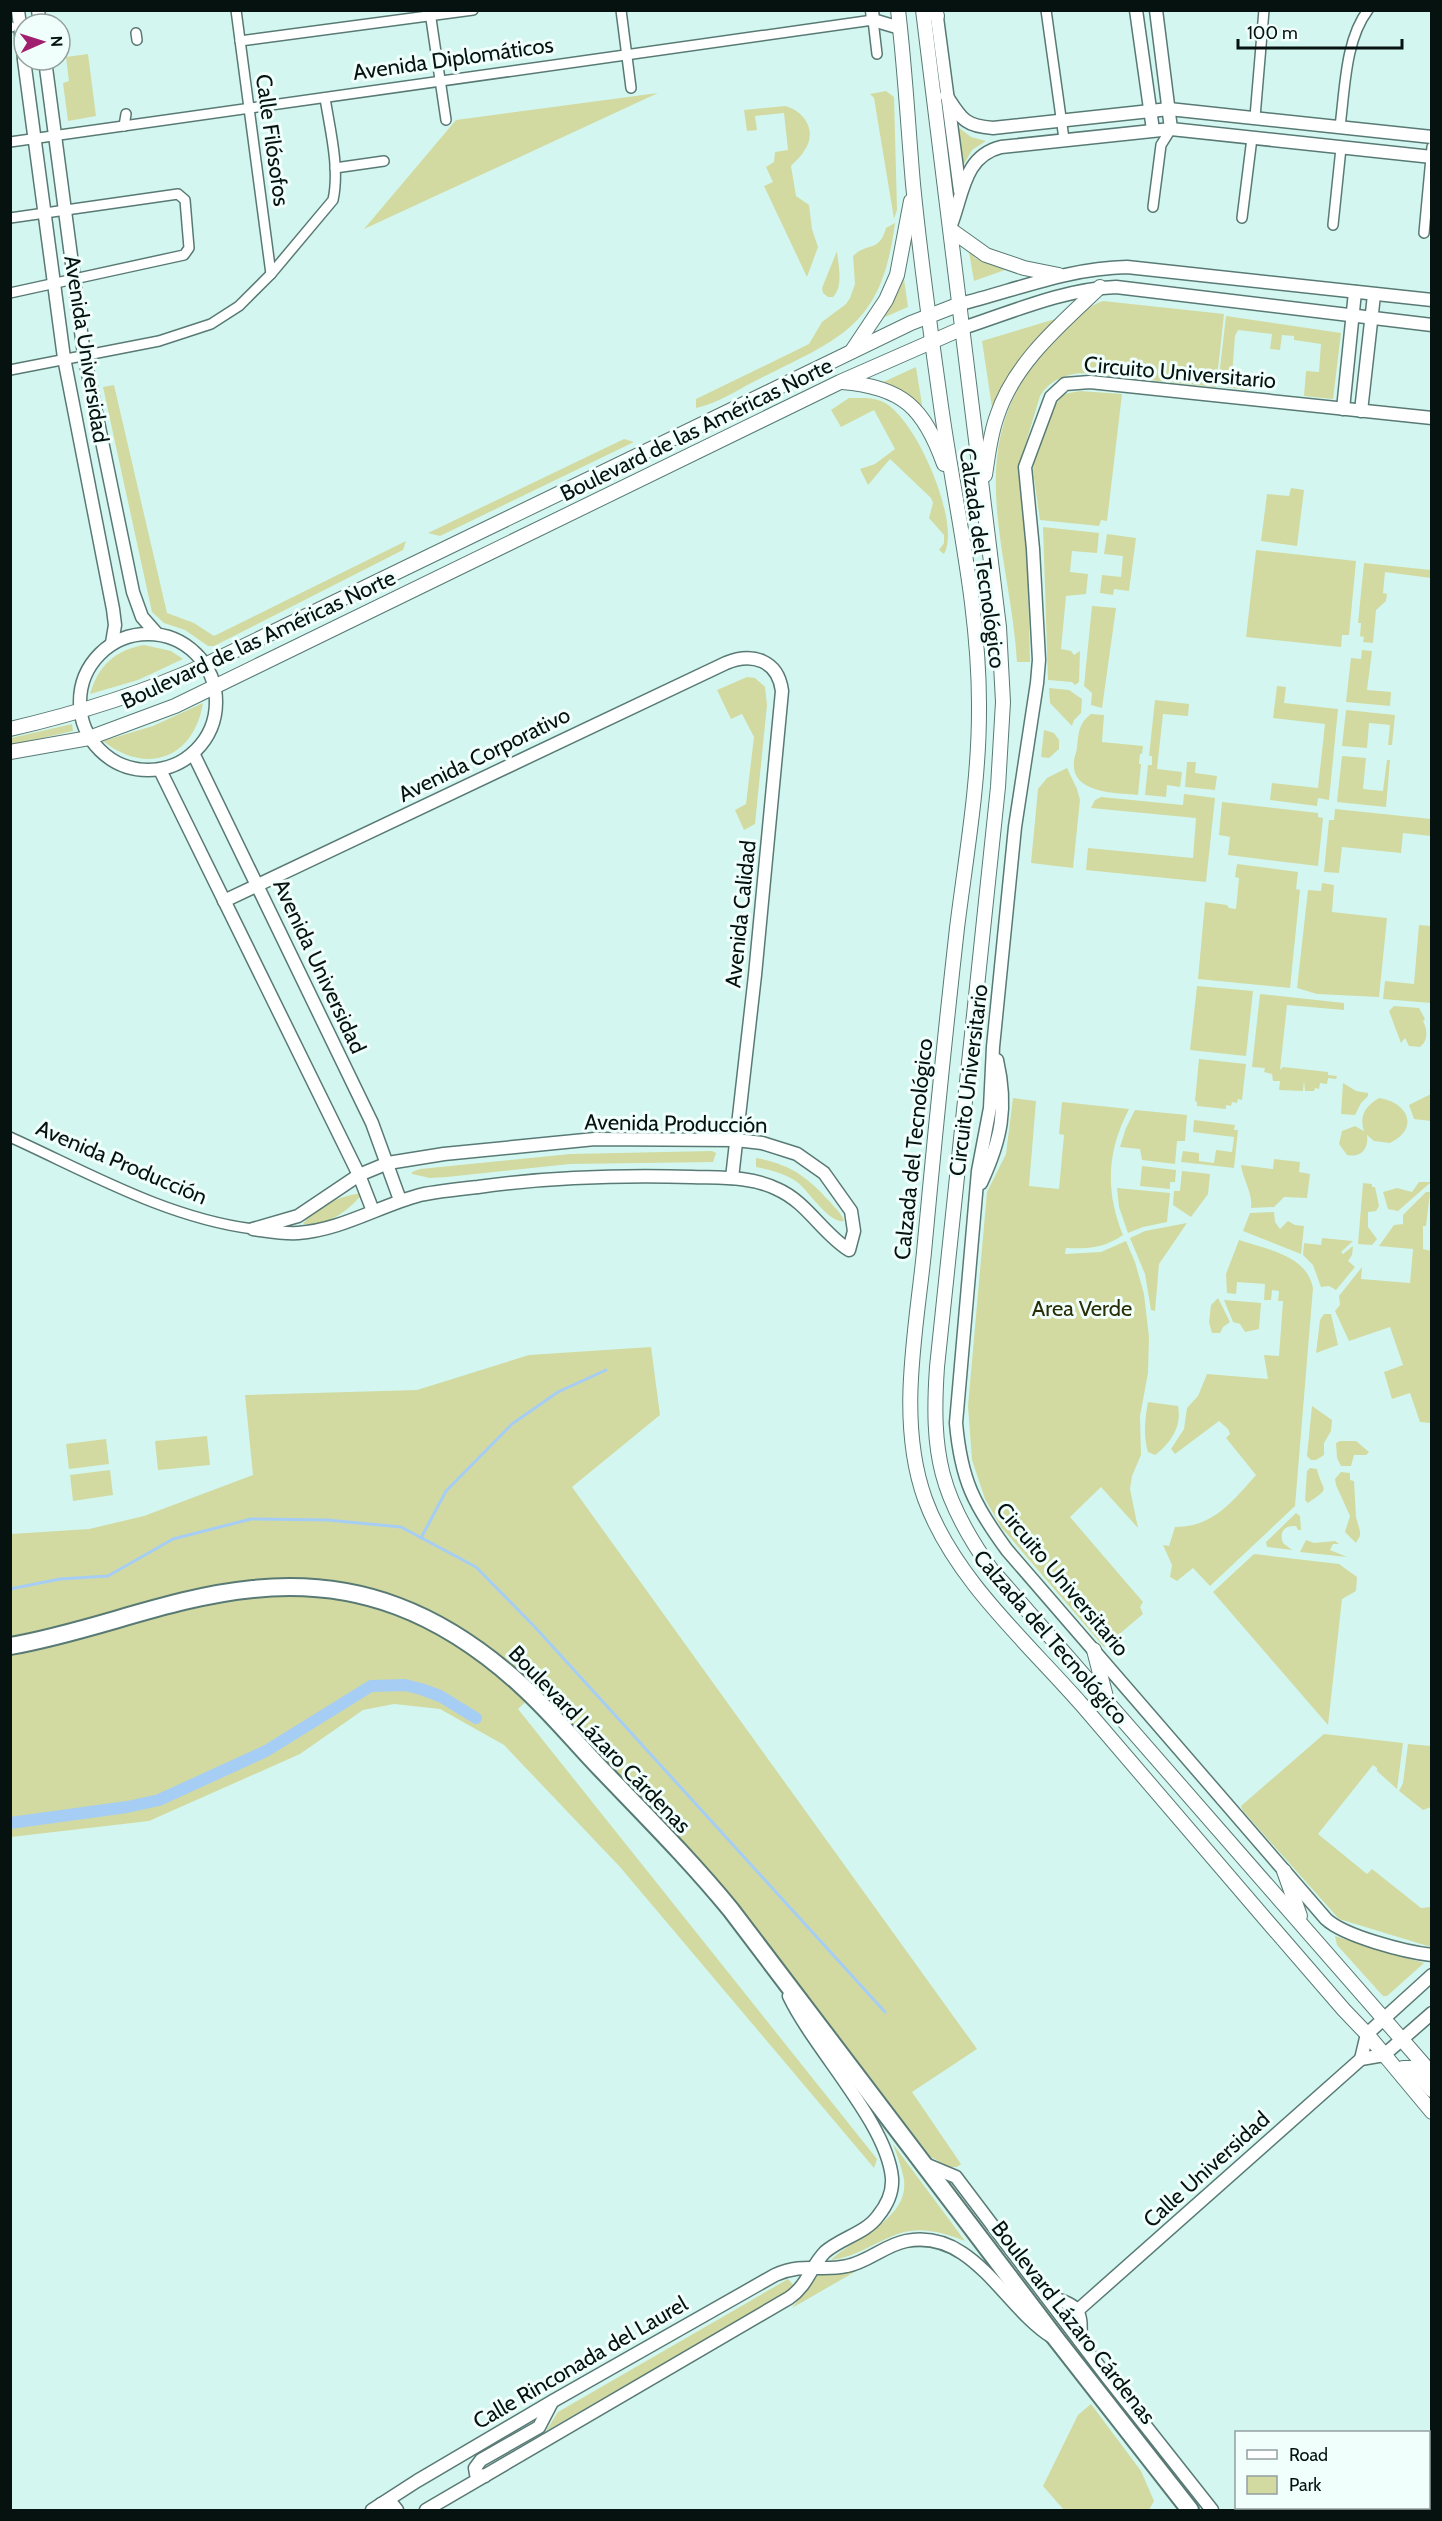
<svg xmlns="http://www.w3.org/2000/svg" width="1442" height="2521" viewBox="0 0 1442 2521" font-family="Cabin,sans-serif">
  <style>
    .green { fill: #d2daa1 }
    .lines { fill: none; stroke-linecap: round; stroke-linejoin: round }
    .stream { stroke: #a6cef4; stroke-width: 3 }
    .canal { stroke: #a6cef4; stroke-width: 12 }
    .street-casing { stroke: #597a74; stroke-width: 12 }
    .secondary-casing { stroke: #597a74; stroke-width: 15 }
    .primary-casing { stroke: #597a74; stroke-width: 16 }
    .highway-casing { stroke: #597a74; stroke-width: 20 }
    .street { stroke: #fff; stroke-width: 9 }
    .secondary { stroke: #fff; stroke-width: 12 }
    .primary { stroke: #fff; stroke-width: 14 }
    .highway { stroke: #fff; stroke-width: 16 }
    .labels { text-anchor: middle; stroke-width: 6; stroke-linejoin: round; paint-order: stroke }
    .street-label { font-size: 22px; fill: #061210; stroke: #f1fffc }
    .park-label { font-size: 22px; fill: #2a2e07; stroke: #f1fffc }
  </style>
  <rect width="100%" height="100%" fill="#d3f7f0"/>
  <g class="green">
    <polygon points="88,54 96,116 68,121 63,83 69,81 66,57"/>
    <polygon points="886,91 894,97 897,210 894,219 874,98 870,94"/>
    <polygon points="658,93 364,229 456,120"/>
    <path d="M785,106C805,111 818,132 804,151C801,157 795,161 791,166L796,196L809,205L812,229L818,247L807,277L764,186L773,182L766,167L774,162L775,152L788,150L784,113L755,116L757,130L747,131L744,110Z"/>
    <polygon points="954,124 971,137 986,141 972,150 961,169"/>
    <path d="M895,223C882,323 846,336 763,377C742,387 719,403 696,408V399L809,344L822,322L846,304L850,298L855,284L853,256C867,242 879,253 886,228Z"/>
    <polygon points="968,246 975,258 1005,270 974,281"/>
    <path d="M837,251C838,265 844,285 833,297H828L823,293L822,288Z"/>
    <polygon points="903,272 908,307 878,320"/>
    <path d="M1103,301L1224,314L1216,387L1079,373C1062,376 1049,381 1040,396L1018,469L1027,550L1030,662H1017C1010,547 957,442 1051,344C1065,329 1084,307 1103,301Z"/>
    <polygon points="1226,316 1341,333 1333,399 1304,396 1306,371 1319,372 1321,344 1294,340 1294,336 1282,335 1280,350 1270,349 1272,334 1238,330 1235,336 1232,375 1249,377 1247,390 1218,386"/>
    <polygon points="1062,317 993,414 982,341"/>
    <polygon points="916,367 923,411 881,383"/>
    <polygon points="114,385 167,613 194,623 214,636 406,541 403,550 214,646 208,646 185,630 164,623 152,612 103,387"/>
    <polygon points="1080,391 1122,394 1107,521 1101,520 1099,526 1040,520 1033,471 1034,459 1054,406 1064,394"/>
    <path d="M849,398C860,398 871,397 881,401C915,414 962,524 944,554L939,550L944,543V535L929,518L933,503L931,498L890,459L868,485L860,469L875,464L895,449L874,410L841,427L831,410Z"/>
    <polygon points="624,439 634,442 440,536 428,533"/>
    <polygon points="1291,488 1304,490 1297,546 1261,541 1267,494 1289,496"/>
    <polygon points="1043,527 1099,533 1097,553 1072,551 1070,572 1088,574 1086,594 1066,596 1061,649 1071,651 1074,655 1080,651 1079,682 1075,685 1072,682 1048,680"/>
    <polygon points="1107,534 1136,538 1129,591 1114,589 1113,595 1100,593 1102,575 1121,577 1123,556 1104,554"/>
    <polygon points="1256,550 1356,561 1349,635 1342,635 1341,647 1246,637"/>
    <polygon points="1364,563 1431,570 1431,578 1385,572 1383,593 1387,594 1386,601 1376,610 1373,643 1363,642 1364,637 1360,636 1361,623 1358,623"/>
    <polygon points="1092,606 1116,608 1102,708 1091,705 1092,693 1084,686"/>
    <path d="M144,645L171,651L183,659L138,680L90,694C98,666 115,650 144,645Z"/>
    <polygon points="1362,650 1372,651 1367,690 1391,692 1390,706 1346,702 1351,658 1361,659"/>
    <polygon points="747,677 755,678 765,687 767,705 755,824 744,830 735,810 746,804 754,737 742,714 731,719 717,690"/>
    <polygon points="1277,686 1286,687 1284,703 1338,709 1329,800 1318,798 1317,806 1270,800 1272,783 1318,788 1325,724 1273,718"/>
    <polygon points="1049,688 1069,690 1082,699 1081,713 1074,720 1072,726 1050,703"/>
    <polygon points="1155,700 1189,704 1188,716 1163,714 1157,769 1182,772 1180,787 1167,785 1166,797 1145,795 1148,765 1152,765 1152,756 1149,756"/>
    <path d="M203,703C194,758 147,776 103,741L153,726Z"/>
    <polygon points="1346,710 1395,715 1392,745 1388,745 1390,725 1369,723 1367,748 1342,746"/>
    <path d="M1091,714L1104,715L1102,742L1143,746L1142,754H1140L1139,764H1141L1138,795C1117,793 1070,794 1074,761C1074,756 1077,752 1077,747C1079,733 1078,724 1091,714Z"/>
    <polygon points="72,724 73,731 11,745 11,738"/>
    <polygon points="1044,730 1054,733 1059,740 1059,749 1049,758 1041,757"/>
    <polygon points="1342,756 1366,758 1363,789 1383,791 1387,760 1390,760 1386,807 1337,802"/>
    <polygon points="1187,762 1196,762 1195,773 1217,776 1215,790 1185,787"/>
    <polygon points="1067,768 1077,789 1080,800 1073,868 1031,863 1038,789 1047,778"/>
    <polygon points="1184,794 1215,798 1206,882 1086,870 1088,848 1193,858 1196,818 1091,808 1095,800 1101,797 1183,805"/>
    <polygon points="1222,802 1318,813 1318,817 1323,818 1318,866 1228,855 1230,837 1219,835"/>
    <polygon points="1335,809 1431,819 1431,836 1403,833 1401,853 1342,847 1339,873 1324,872 1329,820 1334,820"/>
    <polygon points="1237,864 1298,872 1296,889 1300,890 1290,988 1198,979 1205,902 1227,905 1229,908 1236,909 1239,878 1235,877"/>
    <polygon points="1322,883 1334,885 1332,912 1387,918 1379,997 1317,994 1297,988 1308,890 1321,891"/>
    <polygon points="1419,925 1431,926 1431,1003 1383,999 1385,981 1414,984"/>
    <polygon points="1197,986 1253,991 1246,1056 1190,1050"/>
    <polygon points="1260,994 1344,1003 1344,1010 1287,1005 1280,1070 1283,1067 1328,1072 1328,1075 1337,1076 1336,1079 1328,1078 1327,1084 1320,1083 1319,1089 1315,1088 1314,1091 1305,1091 1304,1081 1303,1091 1279,1090 1280,1081 1273,1081 1272,1074 1264,1072 1265,1068 1252,1067"/>
    <path d="M1394,1006L1419,1008L1425,1019L1423,1021C1427,1029 1429,1040 1420,1047L1409,1046L1405,1038L1401,1043L1389,1011Z"/>
    <polygon points="1199,1059 1246,1064 1242,1100 1238,1099 1237,1103 1232,1102 1231,1106 1226,1105 1226,1109 1197,1106 1197,1102 1195,1101"/>
    <polygon points="1343,1083 1356,1091 1368,1093 1368,1096 1361,1103 1355,1115 1341,1114"/>
    <polygon points="1431,1094 1431,1121 1414,1119 1409,1105"/>
    <path d="M1013,1098L1036,1101L1029,1186L1059,1189L1064,1135L1059,1134L1062,1102L1129,1109C1107,1151 1105,1191 1123,1235C1104,1248 1088,1249 1066,1248L1065,1254L1101,1252L1126,1241L1135,1262L1144,1294L1149,1337L1148,1373L1140,1416L1141,1455L1132,1476L1130,1489L1138,1528L1101,1487L1070,1517L1143,1602L1140,1607L1143,1614L1104,1647L1001,1527L985,1499L972,1460L968,1406L987,1192L1006,1154Z"/>
    <path d="M1379,1098C1407,1102 1421,1128 1390,1143L1374,1141L1367,1135C1369,1149 1361,1158 1347,1155L1339,1144L1342,1131L1355,1126L1364,1131C1359,1115 1366,1106 1379,1098Z"/>
    <polygon points="1135,1110 1187,1115 1185,1141 1177,1141 1175,1164 1142,1160 1140,1149 1120,1147 1126,1128"/>
    <polygon points="1194,1120 1235,1125 1234,1130 1238,1130 1234,1168 1181,1162 1183,1151 1199,1153 1199,1161 1214,1163 1216,1150 1232,1152 1234,1137 1193,1132"/>
    <polygon points="712,1151 716,1153 713,1162 570,1164 447,1177 430,1178 412,1174 412,1172 420,1169 570,1154"/>
    <path d="M756,1158C790,1164 808,1177 831,1203C835,1208 842,1214 844,1221C829,1224 809,1191 797,1182C784,1173 770,1170 756,1167Z"/>
    <path d="M1274,1159L1300,1162L1299,1172L1310,1174L1307,1198L1284,1197L1274,1207L1251,1208C1253,1193 1243,1180 1241,1165L1273,1169Z"/>
    <polygon points="1142,1166 1176,1170 1175,1182 1170,1182 1170,1189 1140,1186"/>
    <polygon points="1182,1171 1210,1174 1208,1194 1191,1217 1173,1205 1174,1191 1180,1191"/>
    <polygon points="1419,1182 1431,1182 1398,1211 1388,1209 1383,1192 1397,1188 1412,1192"/>
    <polygon points="1363,1183 1372,1184 1372,1187 1375,1187 1379,1206 1376,1211 1368,1212 1368,1227 1377,1239 1372,1245 1358,1244"/>
    <polygon points="1117,1188 1170,1193 1167,1222 1143,1227 1128,1233 1119,1207"/>
    <path d="M1426,1192H1430L1426,1226H1423V1249L1431,1251C1432,1265 1428,1320 1432,1326L1431,1423L1420,1422L1410,1393L1392,1399L1384,1372L1403,1365L1390,1327L1349,1341L1335,1311L1340,1305L1339,1296L1362,1267L1361,1279L1410,1283L1413,1249L1379,1246L1394,1225L1403,1224V1215Z"/>
    <path d="M363,1193C349,1211 326,1227 303,1224C315,1206 342,1195 363,1193Z"/>
    <polygon points="1274,1212 1275,1222 1280,1229 1288,1221 1295,1225 1304,1226 1301,1254 1243,1231 1250,1213"/>
    <polygon points="1187,1223 1159,1264 1155,1311 1151,1310 1145,1274 1130,1238 1145,1231"/>
    <polygon points="1322,1238 1353,1241 1341,1252 1343,1254 1353,1246 1352,1255 1348,1261 1355,1267 1336,1290 1329,1286 1321,1287 1313,1265 1303,1255 1304,1243 1321,1245"/>
    <path d="M1239,1240C1267,1250 1306,1254 1313,1288L1295,1506L1210,1586L1193,1568L1177,1581L1170,1577L1172,1565L1163,1545L1169,1546L1175,1527C1213,1527 1232,1502 1256,1475L1226,1438L1230,1434L1228,1429L1219,1421L1175,1454L1171,1449L1184,1429L1187,1408L1198,1396L1207,1374L1268,1379L1264,1355L1279,1356L1283,1301H1278L1279,1291L1272,1290L1271,1300H1264L1265,1284L1237,1282L1236,1294L1227,1293L1226,1274Z"/>
    <polygon points="1218,1298 1230,1322 1223,1327 1220,1333 1212,1333 1209,1322 1211,1305"/>
    <polygon points="1224,1300 1261,1303 1259,1329 1245,1332 1240,1324 1233,1322"/>
    <polygon points="1324,1314 1331,1314 1338,1345 1316,1353 1320,1320"/>
    <polygon points="651,1347 660,1415 572,1487 977,2049 912,2092 961,2164 957,2167 950,2167 931,2157 741,1909 537,1691 518,1709 877,2159 874,2168 620,1867 504,1745 440,1709 394,1704 363,1710 300,1754 149,1821 11,1837 11,1534 89,1529 144,1516 253,1475 245,1395 417,1390 529,1355"/>
    <path d="M1148,1402L1178,1406C1182,1426 1171,1443 1155,1455L1148,1452C1143,1436 1145,1419 1148,1402Z"/>
    <polygon points="1312,1406 1332,1420 1331,1431 1324,1443 1324,1455 1316,1460 1311,1460 1307,1456"/>
    <polygon points="207,1436 210,1465 158,1470 155,1441"/>
    <polygon points="106,1439 109,1464 69,1469 66,1444"/>
    <polygon points="1340,1441 1356,1441 1369,1452 1366,1455 1354,1455 1351,1466 1341,1466 1337,1458 1336,1443"/>
    <path d="M1310,1468L1317,1469C1323,1494 1332,1486 1308,1503L1305,1500L1307,1471Z"/>
    <polygon points="110,1470 113,1495 73,1501 70,1475"/>
    <polygon points="1341,1472 1350,1473 1350,1480 1354,1481 1356,1517 1360,1531 1360,1536 1356,1543 1345,1532 1350,1516 1336,1485 1335,1479"/>
    <path d="M1296,1513L1300,1516L1301,1530H1298L1296,1526C1284,1525 1279,1532 1283,1543L1292,1550L1267,1547L1266,1542Z"/>
    <polygon points="1306,1540 1314,1543 1335,1541 1339,1544 1333,1544 1330,1550 1347,1557 1300,1552"/>
    <polygon points="1254,1554 1339,1564 1357,1577 1356,1591 1342,1599 1328,1725 1213,1592"/>
    <polygon points="1324,1734 1403,1743 1397,1789 1377,1771 1377,1768 1373,1765 1318,1834 1367,1874 1372,1869 1421,1908 1431,1907 1431,1947 1339,1919 1243,1811 1241,1806"/>
    <polygon points="1408,1744 1431,1746 1431,1807 1423,1810 1399,1791 1403,1783"/>
    <polygon points="1335,1936 1344,1939 1424,1963 1387,1996 1383,1996 1337,1945"/>
    <path d="M893,2144L965,2241C945,2233 922,2226 901,2233C876,2241 857,2257 831,2260C854,2238 909,2219 904,2180C902,2168 897,2155 893,2144Z"/>
    <polygon points="865,2266 792,2308 820,2273"/>
    <polygon points="788,2279 796,2288 546,2431 558,2412"/>
    <polygon points="1091,2404 1141,2471 1154,2501 1149,2510 1064,2510 1043,2486 1078,2415"/>
  </g>
  <g class="lines">
    <g class="stream">
      <polyline points="421,1538 446,1491 512,1424 558,1392 606,1370"/>
      <polyline points="10,1589 60,1579 108,1576 173,1539 251,1519 327,1520 401,1527 476,1567 534,1626 885,2012"/>
    </g>
    <polyline class="canal" points="10,1823 127,1807 159,1800 266,1751 371,1686 405,1685 421,1689 440,1696 476,1718"/>
    <g class="street-casing">
      <g id="street">
        <polyline points="236,10 271,274"/>
        <polyline points="621,10 631,88"/>
        <polyline points="1046,10 1064,139"/>
        <polyline points="430,12 446,120"/>
        <polyline points="10,27 11,27"/>
        <polyline points="136,33 137,40"/>
        <polyline points="240,41 473,10"/>
        <polyline points="1255,117 1264,10"/>
        <polyline points="124,126 126,114"/>
        <path d="M1340,126C1345,90 1345,40 1368,10"/>
        <polyline points="10,142 873,20 877,54"/>
        <polyline points="335,168 384,161"/>
        <polyline points="1153,207 1161,145 1171,129"/>
        <polyline points="10,218 178,194 185,200 189,248 184,255 10,293"/>
        <polyline points="1242,218 1252,138"/>
        <polyline points="1333,225 1341,148"/>
        <polyline points="1424,233 1432,147"/>
        <path d="M10,370L159,341L211,324L239,306L271,274L333,200C340,168 330,130 325,98"/>
        <path d="M10,1137C89,1173 167,1218 253,1229"/>
      </g>
    </g>
    <g class="secondary-casing">
      <g id="secondary">
        <polyline points="18,10 24,58"/>
        <polyline points="38,10 40,24"/>
        <polyline points="872,10 873,20 900,28"/>
        <polyline points="936,10 960,191"/>
        <polyline points="1136,10 1153,130"/>
        <polyline points="1156,10 1171,129"/>
        <polyline points="24,60 64,358 113,609 115,625 112,643"/>
        <polyline points="45,60 84,354 133,592 142,617 157,634"/>
        <path d="M946,95C961,118 964,126 993,128L1169,109L1432,137"/>
        <path d="M951,225C963,194 964,156 1001,147L1171,129L1432,157"/>
        <path d="M960,304C1016,290 1069,268 1127,267L1432,300"/>
        <path d="M963,328C1012,312 1064,289 1116,287L1432,325"/>
        <polyline points="1343,409 1355,292"/>
        <polyline points="1361,411 1374,295"/>
        <path d="M1432,418L1090,382L1065,384L1051,397L1025,467L1033,549L1039,660L1037,683L1015,827L993,1047L990,1108L978,1171L956,1423C961,1480 974,1505 1007,1550L1326,1919C1344,1936 1405,1952 1432,1955"/>
        <circle cx="148" cy="702" r="68"/>
        <polyline points="193,753 372,1123 400,1200"/>
        <polyline points="160,770 359,1175 373,1211"/>
        <path d="M224,901L726,663C752,652 778,660 782,691L755,975L732,1178"/>
        <path d="M595,1139L736,1140L762,1143L797,1154L824,1173L851,1211L854,1231L849,1250C822,1233 807,1202 777,1189C751,1176 721,1178 692,1177C621,1175 549,1177 478,1187C459,1189 439,1191 420,1195C379,1206 341,1230 298,1233C283,1234 268,1231 253,1229L298,1216L359,1175L388,1163L444,1154Z"/>
        <path d="M981,1183C1001,1140 1008,1108 997,1060"/>
        <polyline points="1361,2059 1367,2034 1432,1975"/>
        <polyline points="925,2164 956,2177 1107,2377 1212,2510"/>
        <path d="M1046,2296C1077,2305 1083,2307 1080,2341"/>
        <polyline points="1078,2310 1361,2059 1384,2055 1432,2013"/>
        <polyline points="485,2476 476,2474 475,2468 481,2460 539,2427 552,2402"/>
        <polyline points="381,2504 393,2505 397,2510"/>
        <path d="M372,2510L417,2481L553,2401L775,2275C804,2262 820,2272 847,2266C868,2262 885,2245 906,2241C973,2228 1004,2307 1052,2337"/>
        <path d="M426,2510L789,2298C808,2285 811,2266 825,2252C841,2238 866,2233 878,2216C887,2205 893,2193 892,2178C887,2123 814,2049 789,1996"/>
      </g>
    </g>
    <g class="primary-casing">
      <g id="primary">
        <path d="M898,10C905,68 908,126 913,184C920,256 930,328 940,399C954,503 980,606 979,711C979,783 966,856 957,928C945,1035 934,1144 924,1252C916,1332 897,1421 925,1499C954,1579 1027,1642 1082,1705C1170,1807 1256,1909 1344,2010L1367,2034L1432,2112"/>
        <path d="M923,10L999,627L1003,702L998,787L937,1367C931,1454 940,1497 991,1569L1432,2074"/>
        <polyline points="935,10 937,16"/>
        <polyline points="951,230 986,255 1024,268 1059,275"/>
        <polyline points="852,351 886,300 897,275 911,201"/>
        <path d="M842,382C903,387 924,408 944,464"/>
        <path d="M985,475C988,456 990,435 997,416C1014,363 1061,324 1100,287"/>
        <path d="M10,729C79,713 141,694 205,665L911,323L960,304"/>
        <polyline points="10,752 89,738 175,706 840,382 963,328"/>
        <polyline points="1094,1650 1106,1697"/>
        <polyline points="1284,1871 1300,1916"/>
        <polyline points="1403,2077 1403,2068 1412,2068 1432,2090"/>
      </g>
    </g>
    <g class="highway-casing">
      <path id="highway" d="M10,1646C92,1632 170,1597 253,1589C359,1578 443,1614 521,1685C550,1711 575,1742 602,1770C646,1816 691,1861 731,1910L1057,2340L1190,2510"/>
    </g>
    <use href="#street" class="street"/>
    <use href="#secondary" class="secondary"/>
    <use href="#primary" class="primary"/>
    <use href="#highway" class="highway"/>
  </g>
  <g class="labels">
    <g class="street-label">
      <text transform="translate(453 58) rotate(-8)" y="8">Avenida Diplomáticos</text>
      <text transform="translate(273 140) rotate(82)" y="8">Calle Filósofos</text>
      <text transform="translate(87 349) rotate(81)" y="8">Avenida Universidad</text>
      <text transform="translate(1180 372) rotate(5)" y="8">Circuito Universitario</text>
      <text transform="translate(696 429) rotate(-26)" y="8">Boulevard de las Américas Norte</text>
      <text transform="translate(983 558) rotate(82)" y="8">Calzada del Tecnológico</text>
      <text transform="translate(258 639) rotate(-25)" y="8">Boulevard de las Américas Norte</text>
      <text transform="translate(484 754) rotate(-26)" y="8">Avenida Corporativo</text>
      <text transform="translate(740 914) rotate(-84)" y="8">Avenida Calidad</text>
      <text transform="translate(320 966) rotate(65)" y="8">Avenida Universidad</text>
      <text transform="translate(968 1080) rotate(-83)" y="8">Circuito Universitario</text>
      <text transform="translate(676 1123) rotate(1)" y="8">Avenida Producción</text>
      <text transform="translate(913 1149) rotate(-84)" y="8">Calzada del Tecnológico</text>
      <text transform="translate(122 1162) rotate(23)" y="8">Avenida Producción</text>
      <text transform="translate(1063 1579) rotate(50)" y="8">Circuito Universitario</text>
      <text transform="translate(1051 1637) rotate(49)" y="8">Calzada del Tecnológico</text>
      <text transform="translate(600 1739) rotate(46)" y="8">Boulevard Lázaro Cárdenas</text>
      <text transform="translate(1206 2169) rotate(-42)" y="8">Calle Universidad</text>
      <text transform="translate(1074 2322) rotate(52)" y="8">Boulevard Lázaro Cárdenas</text>
      <text transform="translate(580 2362) rotate(-30)" y="8">Calle Rinconada del Laurel</text>
    </g>
    <g class="park-label">
      <text x="1082" y="1316">Area Verde</text>
    </g>
  </g>
  <rect width="1442" height="2521" fill="none" stroke="#061210" stroke-width="24"/>
  <rect x="1235" y="2431" width="195" height="78" fill="#f1fffc" stroke="#93a09e" stroke-width="1.5"/>
  <rect x="1247" y="2450" width="30" height="9" fill="#ffffff" stroke="#93a09e" stroke-width="1.5"/>
  <text x="1289" y="2461" font-size="18" fill="#061210">Road</text>
  <rect x="1247" y="2476" width="30" height="18" fill="#d2daa1" stroke="#93a09e" stroke-width="1.5"/>
  <text x="1289" y="2491" font-size="18" fill="#061210">Park</text>
  <g transform="translate(42 42) rotate(87)"><circle r="28" fill="#f1fffc" stroke="#93a09e" stroke-width="1.5"/>
  <path d="M0-4.5L10 22L0 15L-10 22Z" fill="#a11f6f"/>
  <text y="-9" font-size="16" font-weight="bold" text-anchor="middle" fill="#061210">N</text>
  </g>
  <path d="M1238 39v9h164v-9" fill="none" stroke="#061210" stroke-width="3"/>
  <text x="1247" y="39" font-size="18" fill="#061210" stroke="#f1fffc" stroke-width="4.5" paint-order="stroke">100 m</text>
</svg>
